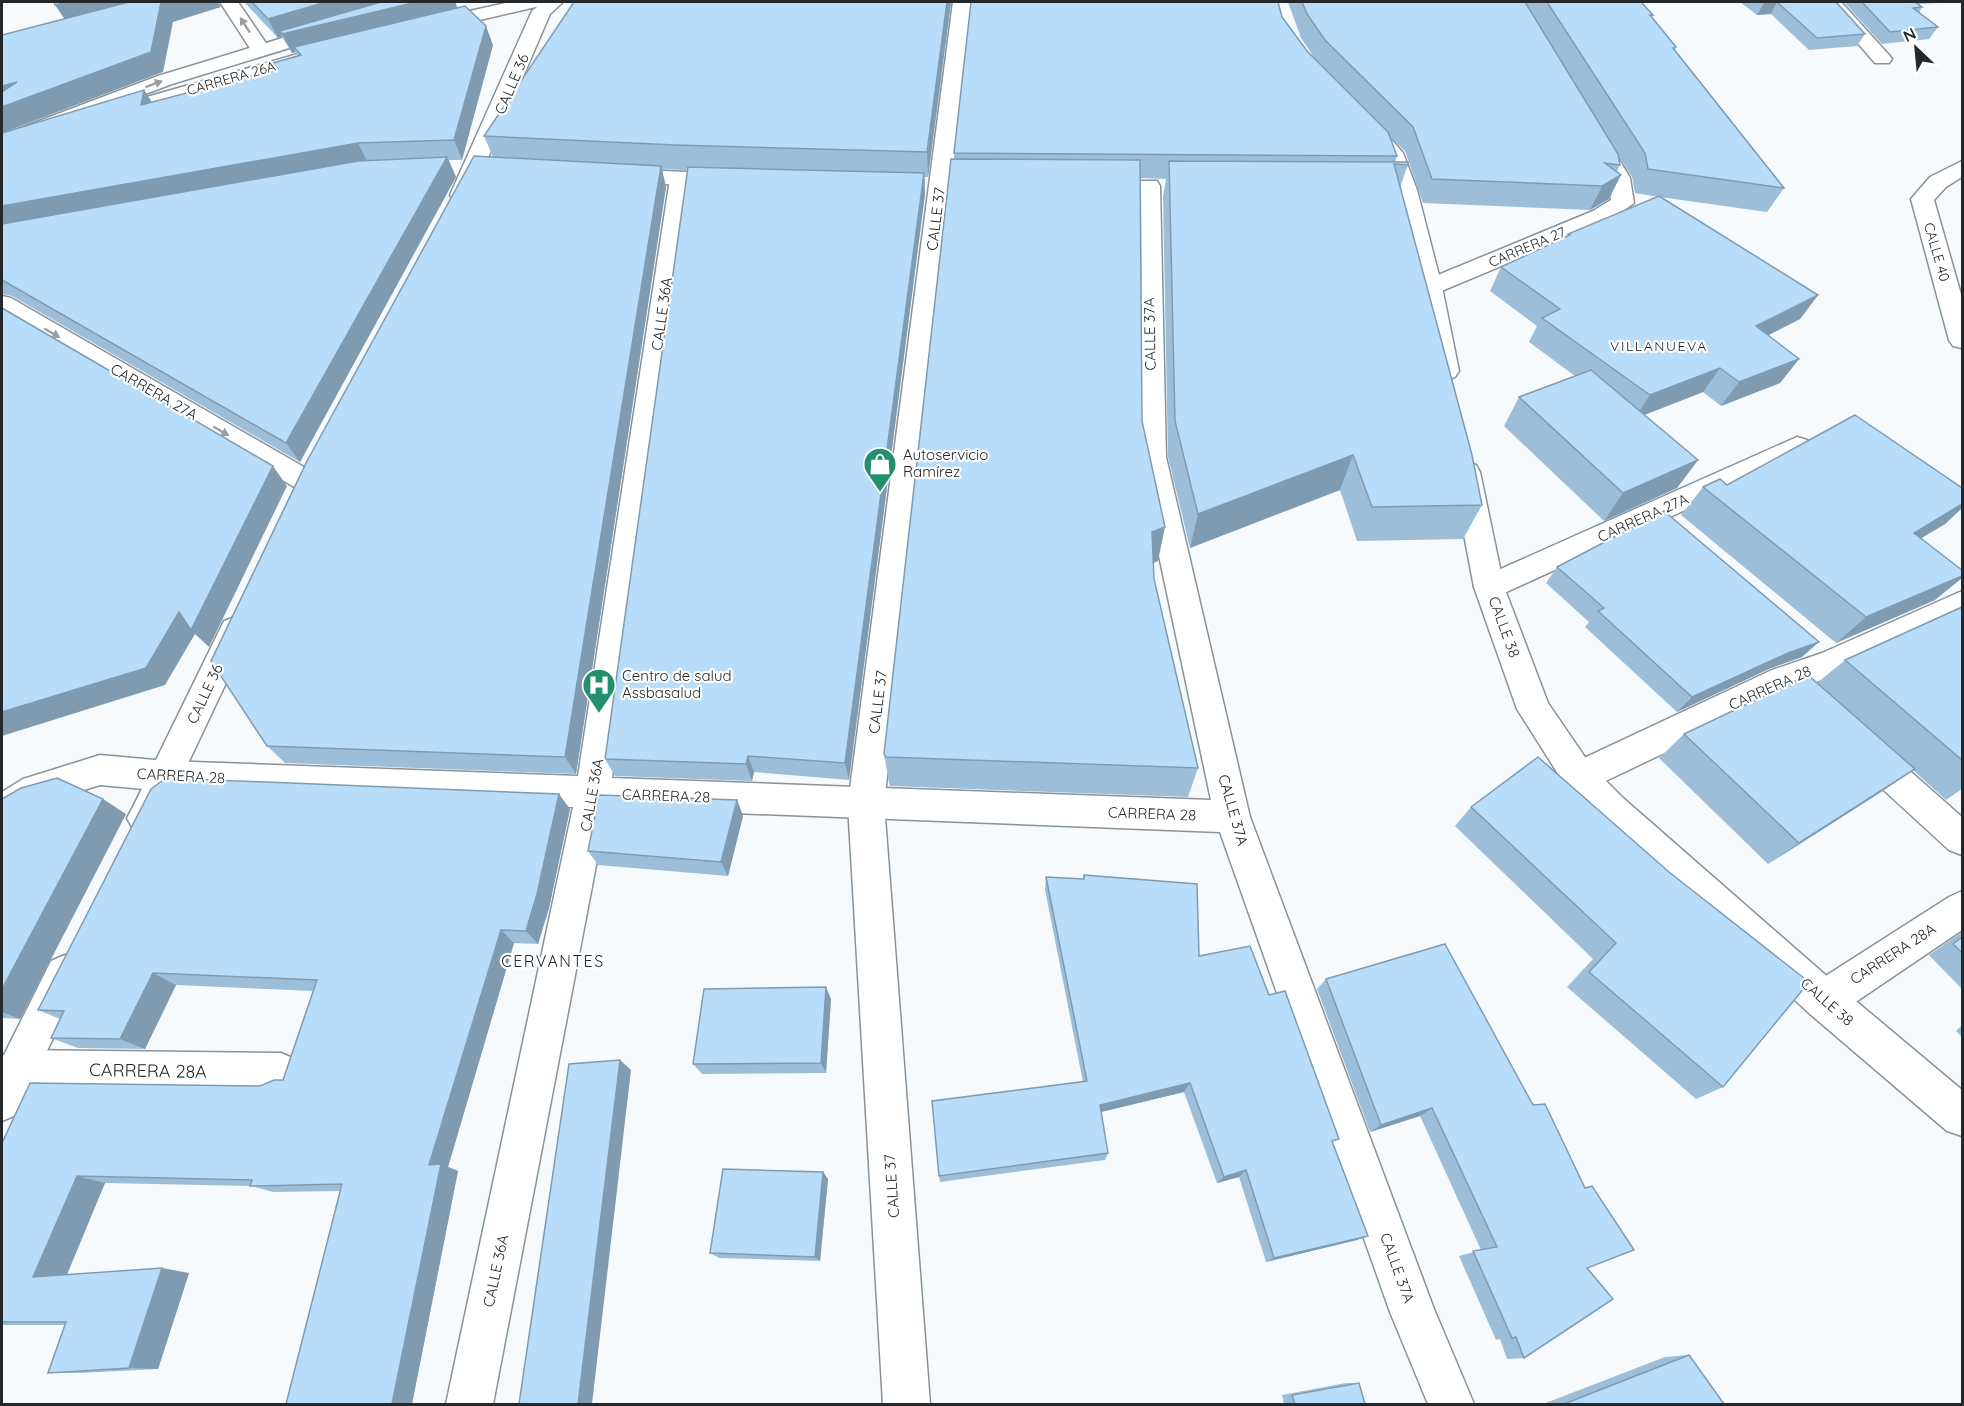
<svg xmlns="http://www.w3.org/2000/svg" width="1964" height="1406" viewBox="0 0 1964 1406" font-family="Quicksand,sans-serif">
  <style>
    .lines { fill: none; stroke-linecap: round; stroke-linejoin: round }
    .minor-casing { stroke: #889299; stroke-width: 3 }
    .tertiary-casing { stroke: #889299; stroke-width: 3 }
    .secondary-casing { stroke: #889299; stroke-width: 3 }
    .minor { fill: #fff; fill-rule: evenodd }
    .tertiary { fill: #fff; fill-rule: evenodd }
    .secondary { fill: #fff; fill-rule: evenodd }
    .wall { fill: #9dbed8 }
    .shaded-wall { fill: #809bb0 }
    .building { fill: #b7ddfb; stroke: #809bb0; stroke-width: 1.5 }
    .oneway { fill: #9c9ea0 }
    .labels { text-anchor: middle; stroke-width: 4.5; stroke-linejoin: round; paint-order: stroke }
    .far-street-label { font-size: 14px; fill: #24282b; stroke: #fff }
    .far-neighbourhood-label { font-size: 14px; letter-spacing: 1.5px; fill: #24282b; stroke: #fff }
    .street-label { font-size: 15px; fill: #24282b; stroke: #fff }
    .poi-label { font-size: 15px; fill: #24282b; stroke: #fff; text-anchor: start }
    .neighbourhood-label { font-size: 16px; letter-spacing: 1.5px; fill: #24282b; stroke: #fff }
    .near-street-label { font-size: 18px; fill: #24282b; stroke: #fff }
  </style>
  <rect width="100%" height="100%" fill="#f6fafd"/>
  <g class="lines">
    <g class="minor-casing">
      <g id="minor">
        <polygon points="220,2 238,2 270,49 267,53 253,53"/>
        <polygon points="510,2 542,2 540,6 432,31 422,25 425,21"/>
        <polygon points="1822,2 1841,2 1889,55 1892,59 1889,63 1875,63"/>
        <polygon points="319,48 326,50 329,54 326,58 117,120 101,120 98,115 101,110"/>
        <polygon points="681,172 689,174 692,179 612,778 1211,800 1138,457 1138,186 1141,181 1157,181 1160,186 1166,457 1250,817 1434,1309 1474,1404 1428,1404 1390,1312 1220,832 607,808 493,1404 446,1404 573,807 166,791 100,785 45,802 14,821 2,826 2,792 23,779 100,755 166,761 578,776 670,179 673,174"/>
        <polygon points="2,296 11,298 316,474 320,481 316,488 306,491 296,488 2,315"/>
        <polygon points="1797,437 1807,440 1811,447 1807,454 1500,595 1489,599 1478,595 1474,587 1478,579"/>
        <polygon points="1962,591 1962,616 1844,671 1796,690 1591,788 1579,792 1567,788 1562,777 1567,766 1772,670 1822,653"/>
        <polygon points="1864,736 1876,741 1962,817 1962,855 1949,850 1852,761 1847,751 1852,741"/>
        <polygon points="1962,891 1962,930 1838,1014 1824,1019 1810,1014 1805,1000 1810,986 1949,897"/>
        <polygon points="16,1050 281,1053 295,1059 301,1073 295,1087 281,1093 16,1090 2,1084 2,1056"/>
      </g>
    </g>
    <g class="tertiary-casing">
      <g id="tertiary">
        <polygon points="543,2 563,2 550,14 472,195 469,200 453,200 450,195 532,11"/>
        <polygon points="953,2 971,2 884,804 930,1404 883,1404 848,804"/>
        <polygon points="328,24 335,26 338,30 335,34 172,84 2,148 2,135 158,76"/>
        <polygon points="1596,132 1604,134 1630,178 1634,203 1609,221 1439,292 1430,295 1421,292 1418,287 1421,282 1593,211 1611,200 1608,178 1585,139 1588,134"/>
        <polygon points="621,169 731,174 739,176 742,181 739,186 731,188 613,181 610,176 613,171"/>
        <polygon points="235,617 246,621 251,630 157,829 145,834 133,829 127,818 133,807 224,621"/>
        <polygon points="65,955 79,961 84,974 16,1115 2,1121 2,1059 51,961"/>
      </g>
    </g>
    <g class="secondary-casing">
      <g id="secondary">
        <polygon points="1382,136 1390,138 1403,153 1417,190 1442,287 1459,371 1455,377 1446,380 1437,377 1433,371 1418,287 1395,190 1382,155 1371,143 1374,138"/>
        <polygon points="1962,161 1962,177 1946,187 1934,200 1962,298 1962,348 1953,346 1949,340 1911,199 1930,177"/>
        <polygon points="1466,462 1476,465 1480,472 1504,587 1548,703 1591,766 1623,798 1838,986 1962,1090 1962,1136 1947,1131 1810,1014 1599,820 1567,788 1517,709 1474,587 1452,472 1456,465"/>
      </g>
    </g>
    <use href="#minor" class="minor"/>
    <use href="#tertiary" class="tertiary"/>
    <use href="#secondary" class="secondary"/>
  </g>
  <g class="wall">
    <polygon points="244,2 455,2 457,7 493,45 462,160 449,160 456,177 300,462 12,296 2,294 2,133 144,90 152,102 277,69 273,63 298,56 296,52 292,53 282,37 278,38"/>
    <polygon points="574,2 953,2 951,2 928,177 925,177 925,194 849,780 754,772 752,781 615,776 605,759 688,170 662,169 666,187 576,774 285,763 267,746 493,157 484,136"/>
    <polygon points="1288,2 1641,2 1653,15 1652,17 1676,47 1675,50 1784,188 1767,212 1660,197 1818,295 1800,319 1768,335 1799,359 1780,383 1721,406 1703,392 1644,415 1698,460 1677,488 1604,521 1504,426 1519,397 1575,376 1529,342 1537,326 1490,291 1501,267 1567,237 1568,234 1659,197 1635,193 1632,177 1618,155 1620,165 1617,171 1609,199 1590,210 1423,203 1405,151 1389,136 1397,156 1395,162 1408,165 1400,187 1482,505 1463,539 1357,541 1340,490 1190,548 1168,457 1163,197 1166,179 1141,178 1142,421 1158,561 1153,563 1154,579 1198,768 1188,797 890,786 889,783 884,754 954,159 954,153 1282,17 1307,51 1316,60 1301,38"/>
    <polygon points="1740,2 1836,2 1865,34 1857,46 1809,50 1771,14 1757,15"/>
    <polygon points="1844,2 1941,2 1940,3 1918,4 1922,7 1919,13 1938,27 1929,39 1882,44"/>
    <polygon points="1727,485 1962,488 1962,508 1945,524 1921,538 1935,600 1836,643 1681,515 1703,487"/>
    <polygon points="1557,567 1802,657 1771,668 1677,712 1585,627 1589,622 1546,583"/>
    <polygon points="1962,607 1962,789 1946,800 1913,770 1881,792 1768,864 1659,758 1684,734 1817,683 1845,660"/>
    <polygon points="1538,757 1723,1087 1696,1099 1567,987 1593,959 1455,826 1471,807"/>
    <polygon points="2,799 126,814 20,1019 2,1018"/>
    <polygon points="737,800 743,816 728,876 598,865 588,851"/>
    <polygon points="570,809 549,908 538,944 514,943 448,1167 458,1171 412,1404 286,1404 340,1191 273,1192 251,1186 105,1183 67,1275 189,1273 158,1369 80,1373 48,1373 65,1325 2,1325 2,1143 283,1080 314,991 176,985 145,1049 78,1048 51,1038 60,1019 38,1010"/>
    <polygon points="1084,875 1199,956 1269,995 1332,1143 1368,1236 1357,1240 1266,1262 1239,1177 1217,1183 1184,1092 1101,1112 1108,1153 1105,1160 940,1182 939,1176 1083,1082 1045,890 1046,877 1083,879"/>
    <polygon points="1962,932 1962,989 1929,955"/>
    <polygon points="1326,979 1587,1268 1524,1358 1507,1359 1500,1339 1496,1340 1459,1256 1481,1250 1420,1116 1370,1132 1317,989"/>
    <polygon points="831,999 826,1073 702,1074 693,1064"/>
    <polygon points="1962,1025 1962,1037 1956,1031"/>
    <polygon points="823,1172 828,1179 820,1261 719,1258 710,1253"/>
    <polygon points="1689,1355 1724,1404 1543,1404 1665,1357"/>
    <polygon points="1346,1383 1359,1383 1365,1404 1284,1404 1282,1395"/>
  </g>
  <g class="shaded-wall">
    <polygon points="67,2 155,2 68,24 55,5"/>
    <polygon points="161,2 218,2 221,7 173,22 163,72 2,133 2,86"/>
    <polygon points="326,2 455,2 459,12 294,47 296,52 292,53 282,34 280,31 282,37 278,38 268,19"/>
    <polygon points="947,2 951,2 928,177 927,152"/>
    <polygon points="1777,2 1771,14 1757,15 1764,3"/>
    <polygon points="486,26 493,45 462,160 454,140"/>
    <polygon points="144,90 156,109 141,105"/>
    <polygon points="358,143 368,163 2,229 2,206"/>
    <polygon points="447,157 456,177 300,462 286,443"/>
    <polygon points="661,166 666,187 576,774 565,757"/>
    <polygon points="924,173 925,194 849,780 845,763"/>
    <polygon points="1621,175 1609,199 1590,210 1602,186"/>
    <polygon points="1818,295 1800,319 1738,351 1756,326"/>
    <polygon points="1799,359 1780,383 1721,406 1739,382"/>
    <polygon points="1720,368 1703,392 1634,419 1650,395"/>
    <polygon points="1353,455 1340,490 1190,548 1198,514"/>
    <polygon points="1698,460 1677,488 1604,521 1623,493"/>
    <polygon points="273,466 287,486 209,647 195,634 165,685 2,736 2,712 179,612"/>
    <polygon points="1962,504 1962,508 1945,524 1885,560 1914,533"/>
    <polygon points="1165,527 1158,561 1145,566 1152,532"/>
    <polygon points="1962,576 1962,578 1935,600 1836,643 1866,617"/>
    <polygon points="1819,642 1802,657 1771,668 1677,712 1692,697 1788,653"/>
    <polygon points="748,756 754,772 752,781 746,764"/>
    <polygon points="1915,769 1881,792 1768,864 1799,843"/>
    <polygon points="559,794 570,809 549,908 538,944 526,931"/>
    <polygon points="103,799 126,814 20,1019 2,1012 2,989"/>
    <polygon points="737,800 743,816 728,876 721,862"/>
    <polygon points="501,930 514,943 448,1167 458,1171 412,1404 392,1404 429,1165"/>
    <polygon points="153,973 176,985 145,1049 120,1039"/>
    <polygon points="826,987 831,999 826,1073 821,1063"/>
    <polygon points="620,1060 631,1070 592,1404 578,1404"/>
    <polygon points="1190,1083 1184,1092 1097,1113 1100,1105"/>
    <polygon points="1432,1108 1420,1116 1370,1132 1381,1125"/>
    <polygon points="1246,1170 1239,1177 1217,1183 1224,1177"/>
    <polygon points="823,1172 828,1179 820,1261 815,1257"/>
    <polygon points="77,1176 105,1183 64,1281 33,1277"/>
    <polygon points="1368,1236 1357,1240 1266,1262 1274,1258"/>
    <polygon points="162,1268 189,1273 158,1369 129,1368"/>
  </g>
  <g class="building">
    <polygon points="54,2 67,2 55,5"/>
    <polygon points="129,2 164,2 161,2 151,52 2,107 2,92 17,82 2,86 2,35"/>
    <polygon points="252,2 326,2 268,19"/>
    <polygon points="381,2 417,2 282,34 280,31"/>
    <polygon points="574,2 947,2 927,152 675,145 484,136"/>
    <polygon points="971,2 1278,2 1282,17 1307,51 1388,132 1397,156 954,153"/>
    <polygon points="1302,2 1525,2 1618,154 1620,165 1605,163 1621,175 1602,186 1432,179 1413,127 1325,40 1307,14"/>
    <polygon points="1547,2 1641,2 1653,15 1650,15 1676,47 1673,48 1784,188 1648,169 1645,153"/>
    <polygon points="1762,2 1836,2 1865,34 1817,38 1777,2 1764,3"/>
    <polygon points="1862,2 1915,2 1922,7 1913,8 1938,27 1890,32"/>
    <polygon points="465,6 486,26 454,140 358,143 2,206 2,133 144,90 141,105 278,69 273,63 301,55 294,47"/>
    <polygon points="474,156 661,166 565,757 267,746 211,661 307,461"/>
    <polygon points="447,157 286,443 2,280 2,224 358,161"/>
    <polygon points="951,159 1140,160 1142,421 1165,527 1152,532 1154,579 1198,768 886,757 884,754"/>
    <polygon points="1169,161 1408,162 1408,165 1394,164 1472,455 1482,505 1372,507 1353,455 1198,514 1175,421"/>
    <polygon points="688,167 924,173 845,763 748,756 746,764 605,759"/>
    <polygon points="1659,196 1818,295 1756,326 1799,359 1739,382 1720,368 1650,395 1542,318 1560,309 1501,267 1570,235 1568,234"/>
    <polygon points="2,308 273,466 191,630 179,612 146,668 2,712"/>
    <polygon points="1591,370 1698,460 1623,493 1519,397"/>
    <polygon points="1855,415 1962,488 1962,504 1914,533 1962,570 1962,576 1866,617 1703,487 1720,479 1727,485"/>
    <polygon points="1664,511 1819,642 1788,653 1692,697 1598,611 1604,608 1557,567"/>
    <polygon points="1962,607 1962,760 1845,660"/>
    <polygon points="1808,675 1915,769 1799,843 1684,734"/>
    <polygon points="1538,757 1669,872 1809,982 1723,1087 1589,972 1616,943 1471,807"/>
    <polygon points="57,778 103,799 2,989 2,799 21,788"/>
    <polygon points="166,778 559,794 537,894 526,931 501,930 429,1165 441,1164 392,1404 286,1404 342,1184 250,1186 252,1180 77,1176 33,1277 162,1268 129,1368 48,1373 66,1322 2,1322 2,1143 30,1083 260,1086 274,1080 283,1080 317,980 153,973 120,1039 51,1038 64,1011 38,1010 151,789"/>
    <polygon points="599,795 737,800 721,862 588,851"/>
    <polygon points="1084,875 1197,884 1199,956 1250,946 1269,995 1285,991 1339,1139 1332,1141 1368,1236 1274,1258 1246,1170 1224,1177 1190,1083 1100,1105 1108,1153 939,1176 932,1101 1087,1081 1046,877 1084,879"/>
    <polygon points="1962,937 1962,953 1953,944"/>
    <polygon points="1445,944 1533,1105 1545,1104 1585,1188 1592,1186 1634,1250 1587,1268 1613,1299 1524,1358 1516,1337 1512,1338 1473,1251 1497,1247 1432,1108 1381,1125 1326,979"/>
    <polygon points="826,987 821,1063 693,1064 704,989"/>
    <polygon points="620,1060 578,1404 519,1404 569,1064"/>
    <polygon points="723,1169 823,1172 815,1257 710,1253"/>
    <polygon points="1689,1355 1724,1404 1564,1404"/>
    <polygon points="1359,1383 1365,1404 1295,1404 1292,1395"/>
  </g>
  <defs><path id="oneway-solid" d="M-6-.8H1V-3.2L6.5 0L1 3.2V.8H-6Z" transform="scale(1.5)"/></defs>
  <g class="oneway">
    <use href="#oneway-solid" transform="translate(245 25) rotate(-123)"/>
    <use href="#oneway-solid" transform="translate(154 84) rotate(-20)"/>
    <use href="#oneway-solid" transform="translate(52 333) rotate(30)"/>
    <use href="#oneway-solid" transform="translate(221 431) rotate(30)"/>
  </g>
  <defs>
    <g id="shop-pin" transform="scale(1.725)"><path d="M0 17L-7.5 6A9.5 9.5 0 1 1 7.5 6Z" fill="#238f6e" stroke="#fff"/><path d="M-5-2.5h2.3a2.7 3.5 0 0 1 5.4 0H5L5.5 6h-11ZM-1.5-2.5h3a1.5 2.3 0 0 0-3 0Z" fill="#fff"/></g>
    <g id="hospital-pin" transform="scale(1.725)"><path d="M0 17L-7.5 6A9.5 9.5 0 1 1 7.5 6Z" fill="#238f6e" stroke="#fff"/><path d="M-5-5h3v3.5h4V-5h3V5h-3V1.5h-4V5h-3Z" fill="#fff"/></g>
  </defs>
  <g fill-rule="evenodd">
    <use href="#shop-pin" x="880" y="464"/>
    <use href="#hospital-pin" x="599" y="685"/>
  </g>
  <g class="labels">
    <g class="far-street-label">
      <text transform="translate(231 78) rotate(-16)" y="5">CARRERA 26A</text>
      <text transform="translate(1527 247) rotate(-23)" y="5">CARRERA 27</text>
      <text transform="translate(1937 252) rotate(74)" y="5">CALLE 40</text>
    </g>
    <g class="far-neighbourhood-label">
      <text x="1659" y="351">VILLANUEVA</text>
    </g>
    <g class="street-label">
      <text transform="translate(512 84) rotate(-67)" y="5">CALLE 36</text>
      <text transform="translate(936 219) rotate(-83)" y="5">CALLE 37</text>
      <text transform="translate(662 314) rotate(-82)" y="5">CALLE 36A</text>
      <text transform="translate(1150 334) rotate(-91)" y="5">CALLE 37A</text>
      <text transform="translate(154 392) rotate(30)" y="5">CARRERA 27A</text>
      <text transform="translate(1643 518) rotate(-24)" y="5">CARRERA 27A</text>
      <text transform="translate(1504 627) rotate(70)" y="5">CALLE 38</text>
      <text transform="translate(1770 688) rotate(-24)" y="5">CARRERA 28</text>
      <text transform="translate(205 694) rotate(-65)" y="5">CALLE 36</text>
      <text transform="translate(878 702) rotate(-83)" y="5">CALLE 37</text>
      <text transform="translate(181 776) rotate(3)" y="5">CARRERA 28</text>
      <text transform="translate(592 795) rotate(-80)" y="5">CALLE 36A</text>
      <text transform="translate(666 796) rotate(2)" y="5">CARRERA 28</text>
      <text transform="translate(1233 810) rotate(74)" y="5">CALLE 37A</text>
      <text transform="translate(1152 814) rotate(2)" y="5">CARRERA 28</text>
      <text transform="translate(1893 954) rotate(-33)" y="5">CARRERA 28A</text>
      <text transform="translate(1827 1002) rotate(41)" y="5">CALLE 38</text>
      <text transform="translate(892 1186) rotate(-94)" y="5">CALLE 37</text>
      <text transform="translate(1397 1268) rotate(70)" y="5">CALLE 37A</text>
      <text transform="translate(496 1271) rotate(-78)" y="5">CALLE 36A</text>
    </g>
    <g class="poi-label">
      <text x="903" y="460">Autoservicio<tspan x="903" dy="17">Ramírez</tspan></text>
      <text x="622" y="681">Centro de salud<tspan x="622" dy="17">Assbasalud</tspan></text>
    </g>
    <g class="neighbourhood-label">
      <text x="553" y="967">CERVANTES</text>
    </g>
    <g class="near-street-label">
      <text transform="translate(148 1071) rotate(1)" y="6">CARRERA 28A</text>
    </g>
  </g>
  <rect width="1964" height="1406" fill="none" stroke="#24282b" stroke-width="6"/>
  <g transform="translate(1916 48) rotate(334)" stroke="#ffffff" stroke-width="4.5" paint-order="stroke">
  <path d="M0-4.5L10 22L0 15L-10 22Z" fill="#24282b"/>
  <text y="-9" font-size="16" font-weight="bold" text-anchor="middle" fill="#24282b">N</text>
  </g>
</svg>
